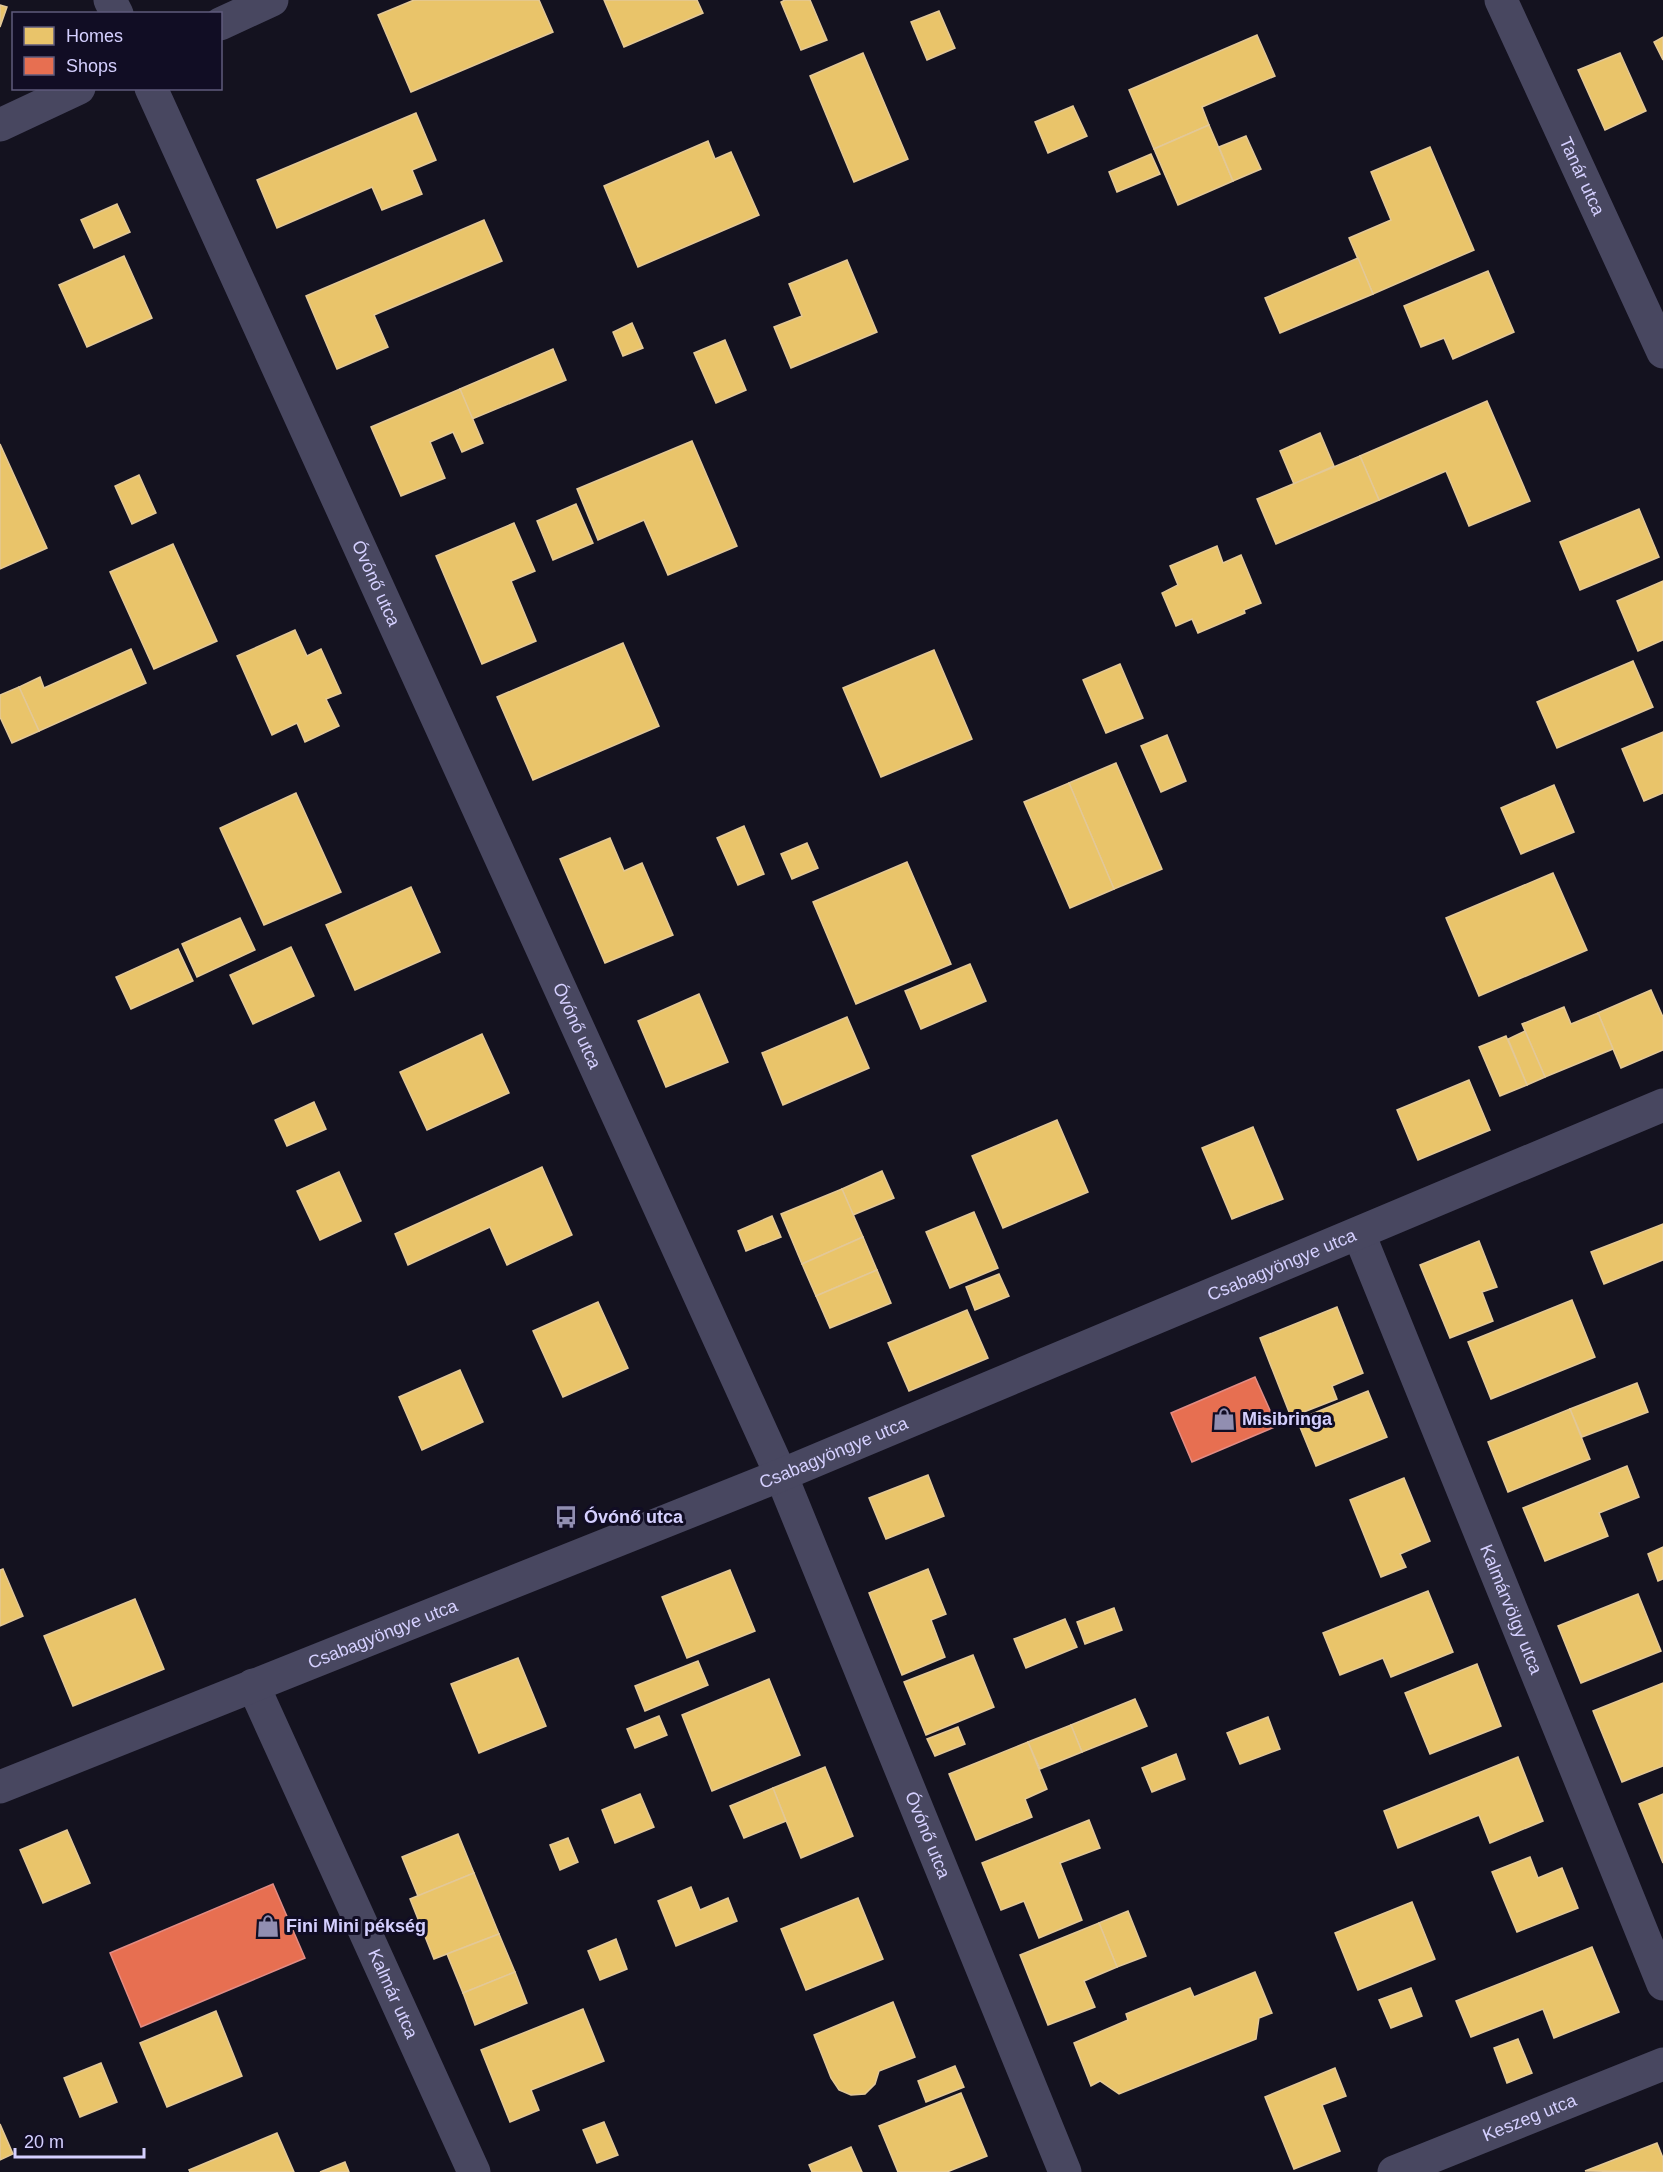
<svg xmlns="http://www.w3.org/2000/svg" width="1663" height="2172" viewBox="0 0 1663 2172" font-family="Arial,sans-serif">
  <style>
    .homes { fill: #e9c46a; stroke: #e3c897; stroke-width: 1.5 }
    .shops { fill: #e76f51; stroke: #e28c85; stroke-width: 1.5 }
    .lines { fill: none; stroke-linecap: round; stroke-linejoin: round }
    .street { stroke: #484760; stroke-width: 33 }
    .labels { text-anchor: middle; stroke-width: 6; stroke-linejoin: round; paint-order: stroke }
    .street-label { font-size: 18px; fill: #d5d0ff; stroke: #110d24 }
    .poi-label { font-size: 18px; font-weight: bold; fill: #d5d0ff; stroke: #110d24; text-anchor: start }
  </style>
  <rect width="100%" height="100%" fill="#14121f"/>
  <g class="homes">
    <polygon points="414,0 539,0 553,32 411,92 378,15"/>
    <polygon points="604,0 697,0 703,13 624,47"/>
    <polygon points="785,0 810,0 827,40 801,50 781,2"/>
    <polygon points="0,5 7,7 0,27"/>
    <polygon points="939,11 955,48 927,60 911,22"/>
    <polygon points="1257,35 1275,76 1202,107 1209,125 1154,149 1129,90"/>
    <polygon points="1663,37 1663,60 1654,42"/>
    <polygon points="863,53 908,159 854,182 810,76"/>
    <polygon points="1620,53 1646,111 1605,130 1578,70"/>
    <polygon points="1073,106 1087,136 1048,153 1035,122"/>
    <polygon points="416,113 436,160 412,170 422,194 382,210 372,187 277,228 257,180"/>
    <polygon points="1209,125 1233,181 1178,205 1154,149"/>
    <polygon points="1246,136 1261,169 1233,181 1219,147"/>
    <polygon points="708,141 715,159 731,152 759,215 638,267 604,186"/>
    <polygon points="1430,147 1474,250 1373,294 1349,238 1391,220 1371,172"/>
    <polygon points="1151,154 1160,174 1117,192 1109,172"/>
    <polygon points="117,204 130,232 94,248 81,220"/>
    <polygon points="484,220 502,261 374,315 388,347 337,369 306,296"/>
    <polygon points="124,256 152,318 87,347 59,285"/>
    <polygon points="1358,258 1373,294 1280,333 1265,298"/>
    <polygon points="847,260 877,332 791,368 774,327 802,316 789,284"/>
    <polygon points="1488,271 1514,332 1453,359 1444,338 1421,347 1404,306"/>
    <polygon points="632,323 643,348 623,356 613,332"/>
    <polygon points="725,340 746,390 716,403 694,353"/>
    <polygon points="553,349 566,380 472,419 460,389"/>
    <polygon points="460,389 483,443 462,452 453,432 430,442 445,478 401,496 371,427"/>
    <polygon points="1487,401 1530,501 1469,526 1446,471 1379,500 1360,456"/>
    <polygon points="1320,433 1334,466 1294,484 1280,451"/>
    <polygon points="692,441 737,546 668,575 644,520 598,540 577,489"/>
    <polygon points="0,444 47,548 0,569"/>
    <polygon points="1360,456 1379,500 1276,544 1257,499"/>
    <polygon points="139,475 156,513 132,524 115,486"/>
    <polygon points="576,504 593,543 553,560 537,521"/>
    <polygon points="1639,509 1659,557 1580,590 1560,542"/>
    <polygon points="514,523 535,571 511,581 536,641 482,664 436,556"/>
    <polygon points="173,544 217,641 154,669 110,572"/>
    <polygon points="1217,546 1223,563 1241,555 1261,603 1244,610 1245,613 1198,633 1192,619 1176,626 1162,593 1178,585 1170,566"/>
    <polygon points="1663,581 1663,640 1638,651 1617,601"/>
    <polygon points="295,630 307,656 321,649 341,693 326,699 339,726 305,742 297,723 272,735 237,656"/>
    <polygon points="623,643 659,726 533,780 497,697"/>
    <polygon points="131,649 146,683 39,731 19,687 40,677 44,688"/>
    <polygon points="934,650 972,739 881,777 843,688"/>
    <polygon points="1633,661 1653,707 1557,748 1537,702"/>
    <polygon points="1120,664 1143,718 1106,733 1083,680"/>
    <polygon points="19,687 39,731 12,743 0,717 0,695"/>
    <polygon points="1663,732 1663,793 1644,801 1622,749"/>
    <polygon points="1167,735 1186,781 1161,792 1141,746"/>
    <polygon points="1116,763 1162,869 1114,889 1069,783"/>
    <polygon points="1069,783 1114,889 1070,908 1024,802"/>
    <polygon points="1554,785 1574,832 1521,854 1501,808"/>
    <polygon points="296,793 341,892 264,925 220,828"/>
    <polygon points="744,826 764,874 738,885 717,838"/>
    <polygon points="610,838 624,871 642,863 673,935 605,963 560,859"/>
    <polygon points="807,843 818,868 792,879 781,854"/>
    <polygon points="907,862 951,964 856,1004 813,902"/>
    <polygon points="1553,873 1587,950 1479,996 1446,918"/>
    <polygon points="411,887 440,952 355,990 326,925"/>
    <polygon points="240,918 255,950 197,977 182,944"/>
    <polygon points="291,947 314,996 253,1024 230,975"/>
    <polygon points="178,949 193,981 131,1009 116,977"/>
    <polygon points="970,964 986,1001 921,1029 905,991"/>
    <polygon points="1651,990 1663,1017 1663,1050 1621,1068 1598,1013"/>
    <polygon points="699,994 728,1062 666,1087 638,1021"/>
    <polygon points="1564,1007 1571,1024 1598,1013 1613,1049 1545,1077 1522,1024"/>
    <polygon points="847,1017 869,1068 783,1105 762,1053"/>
    <polygon points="1525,1031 1545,1077 1527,1085 1508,1039"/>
    <polygon points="482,1034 509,1093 427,1130 400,1072"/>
    <polygon points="1506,1036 1527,1085 1500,1096 1479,1047"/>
    <polygon points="1469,1080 1490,1130 1418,1160 1397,1110"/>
    <polygon points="314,1102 326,1129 287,1146 275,1120"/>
    <polygon points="1057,1120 1088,1192 1003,1228 972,1156"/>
    <polygon points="1253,1127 1283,1199 1232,1219 1202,1148"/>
    <polygon points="542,1167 572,1235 507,1265 490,1227 408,1265 395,1234"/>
    <polygon points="882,1171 894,1198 853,1215 842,1189"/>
    <polygon points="339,1172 361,1221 320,1240 297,1191"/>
    <polygon points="842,1189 863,1237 802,1264 781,1214"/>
    <polygon points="974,1212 998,1268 950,1288 926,1232"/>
    <polygon points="772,1216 781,1237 746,1251 738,1231"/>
    <polygon points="1663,1224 1663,1260 1604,1284 1591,1252"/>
    <polygon points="863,1237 877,1270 816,1296 802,1264"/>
    <polygon points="1479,1241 1497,1287 1482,1292 1493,1321 1450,1338 1420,1265"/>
    <polygon points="877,1270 891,1303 830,1328 816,1296"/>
    <polygon points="999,1274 1009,1296 975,1310 966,1287"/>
    <polygon points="1572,1300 1595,1357 1491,1399 1468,1342"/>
    <polygon points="598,1302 628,1368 563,1397 533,1331"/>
    <polygon points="1337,1307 1363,1373 1332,1386 1337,1399 1291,1417 1260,1338"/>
    <polygon points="967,1310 988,1358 909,1391 888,1343"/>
    <polygon points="460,1370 483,1422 422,1450 399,1397"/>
    <polygon points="1637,1383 1648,1412 1582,1437 1570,1409"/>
    <polygon points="1368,1391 1387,1437 1316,1466 1297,1420"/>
    <polygon points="1570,1409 1590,1459 1508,1492 1488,1442"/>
    <polygon points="1627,1466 1639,1497 1599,1513 1608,1536 1545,1561 1523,1508"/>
    <polygon points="928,1475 944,1516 886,1539 869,1498"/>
    <polygon points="1404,1478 1430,1541 1400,1554 1406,1567 1381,1577 1350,1500"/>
    <polygon points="1663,1547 1663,1579 1658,1581 1648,1554"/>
    <polygon points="3,1569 23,1616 0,1626 0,1570"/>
    <polygon points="928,1569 946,1614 931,1620 945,1657 902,1675 869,1593"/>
    <polygon points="730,1570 755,1631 687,1658 662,1597"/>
    <polygon points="1428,1591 1453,1652 1391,1677 1383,1658 1340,1675 1323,1633"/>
    <polygon points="1638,1594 1661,1651 1581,1683 1558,1626"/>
    <polygon points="135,1599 164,1669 73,1706 44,1636"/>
    <polygon points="1114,1608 1122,1630 1085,1644 1077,1622"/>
    <polygon points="1065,1619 1077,1647 1026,1668 1014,1639"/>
    <polygon points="973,1655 994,1707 926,1735 904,1682"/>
    <polygon points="518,1658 546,1726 479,1753 451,1684"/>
    <polygon points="698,1661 708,1685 645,1711 635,1686"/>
    <polygon points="1477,1664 1501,1726 1430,1754 1405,1693"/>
    <polygon points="769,1679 800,1755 712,1791 682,1715"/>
    <polygon points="1663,1683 1663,1766 1622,1782 1593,1711"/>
    <polygon points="1135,1699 1147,1726 1082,1752 1071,1725"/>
    <polygon points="659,1716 667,1735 635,1748 627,1729"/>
    <polygon points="1268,1717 1280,1749 1240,1764 1227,1733"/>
    <polygon points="1071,1725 1082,1752 1040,1769 1028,1742"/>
    <polygon points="958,1727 965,1744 935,1756 927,1739"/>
    <polygon points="1028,1742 1047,1789 1025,1799 1032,1817 976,1840 949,1774"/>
    <polygon points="1176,1754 1185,1779 1152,1792 1142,1768"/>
    <polygon points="1518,1757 1543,1821 1490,1843 1479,1815 1398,1848 1384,1811"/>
    <polygon points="825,1767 853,1836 801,1858 773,1788"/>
    <polygon points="773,1788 786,1821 744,1838 730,1806"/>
    <polygon points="640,1794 654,1827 615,1843 602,1810"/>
    <polygon points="1663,1794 1663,1863 1639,1804"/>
    <polygon points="1089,1820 1100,1848 1060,1863 1082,1920 1039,1938 1024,1901 1001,1910 982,1863"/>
    <polygon points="67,1830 90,1883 43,1903 20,1850"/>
    <polygon points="458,1834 474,1873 418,1896 402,1857"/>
    <polygon points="568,1838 578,1862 560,1870 550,1845"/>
    <polygon points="1530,1857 1538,1878 1562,1868 1578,1908 1517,1932 1492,1872"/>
    <polygon points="474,1873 499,1934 434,1959 410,1899"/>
    <polygon points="691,1887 700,1910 728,1898 737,1921 676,1946 658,1901"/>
    <polygon points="858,1898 883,1959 806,1990 781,1929"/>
    <polygon points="1412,1902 1435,1959 1358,1990 1335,1933"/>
    <polygon points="1128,1911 1146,1956 1117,1967 1099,1923"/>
    <polygon points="1099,1923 1117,1967 1084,1981 1095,2007 1048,2025 1020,1955"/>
    <polygon points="499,1934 515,1972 463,1993 447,1954"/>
    <polygon points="616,1939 627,1969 600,1980 588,1951"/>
    <polygon points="1592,1947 1619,2012 1554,2038 1543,2009 1471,2037 1456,2001"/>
    <polygon points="515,1972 527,2003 475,2025 463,1993"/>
    <polygon points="1255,1972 1272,2013 1259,2018 1256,2039 1119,2094 1100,2081 1091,2086 1074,2043 1128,2020 1126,2014 1190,1988 1194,1997"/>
    <polygon points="1411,1988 1422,2016 1391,2028 1379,2000"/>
    <polygon points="893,2002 915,2057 879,2071 875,2084 865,2094 851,2095 839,2090 831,2078 814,2035"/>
    <polygon points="583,2009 604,2061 531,2090 539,2110 510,2122 481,2050"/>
    <polygon points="216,2011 242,2076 167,2107 140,2043"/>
    <polygon points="1518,2039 1532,2073 1507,2083 1494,2048"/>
    <polygon points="101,2063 117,2102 80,2117 64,2078"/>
    <polygon points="955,2066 964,2087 926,2102 918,2081"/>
    <polygon points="1335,2068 1346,2096 1322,2105 1340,2151 1294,2169 1265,2097"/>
    <polygon points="961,2093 987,2156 947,2172 898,2172 879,2126"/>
    <polygon points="604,2122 618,2155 597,2163 583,2130"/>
    <polygon points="0,2124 13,2154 0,2160"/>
    <polygon points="277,2133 294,2172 190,2172 189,2170"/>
    <polygon points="1657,2143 1663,2158 1663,2172 1585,2171"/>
    <polygon points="851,2147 862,2172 812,2172 809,2165"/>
    <polygon points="345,2162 349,2172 320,2172"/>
  </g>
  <g class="shops">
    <polygon points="1255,1377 1277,1426 1192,1462 1171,1413"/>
    <polygon points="273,1884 305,1958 141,2027 110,1953"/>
  </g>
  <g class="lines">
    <g class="street">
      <polyline points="110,0 117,14"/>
      <path id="s1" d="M1501,0L1663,352"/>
      <polyline points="220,24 272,0"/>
      <path id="s2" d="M151,88L781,1475L1065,2172"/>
      <polyline points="0,125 79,88"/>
      <path id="s3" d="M1359,1234L1663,1984"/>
      <path id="s4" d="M253,1685L474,2172"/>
      <path id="s5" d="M0,1787L781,1475L1663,1105"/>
      <path id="s6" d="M1394,2172L1663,2064"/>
    </g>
  </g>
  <defs>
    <g id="shop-bare" transform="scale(1.8)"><path d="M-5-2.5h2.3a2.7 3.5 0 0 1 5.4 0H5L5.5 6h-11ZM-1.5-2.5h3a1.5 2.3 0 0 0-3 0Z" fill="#918eb1" stroke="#110d24" stroke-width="2.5" paint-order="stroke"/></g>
    <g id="bus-bare" transform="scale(1.8)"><path d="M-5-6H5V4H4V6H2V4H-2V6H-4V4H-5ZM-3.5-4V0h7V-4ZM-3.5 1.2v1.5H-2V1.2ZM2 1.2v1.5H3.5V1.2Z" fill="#918eb1" stroke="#110d24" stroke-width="2.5" paint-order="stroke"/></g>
  </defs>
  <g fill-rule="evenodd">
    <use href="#shop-bare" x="1224" y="1419"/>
    <use href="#bus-bare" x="566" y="1517"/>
    <use href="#shop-bare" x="268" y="1926"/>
  </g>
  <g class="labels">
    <g class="street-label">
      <text dy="6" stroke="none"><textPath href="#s1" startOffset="194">Tanár utca</textPath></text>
      <text dy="6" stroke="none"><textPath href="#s2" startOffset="544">Óvónő utca</textPath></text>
      <text dy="6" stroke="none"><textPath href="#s2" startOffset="1030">Óvónő utca</textPath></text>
      <text dy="6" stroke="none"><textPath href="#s5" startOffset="1384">Csabagyöngye utca</textPath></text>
      <text dy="6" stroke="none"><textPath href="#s5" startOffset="898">Csabagyöngye utca</textPath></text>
      <text dy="6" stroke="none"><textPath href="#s3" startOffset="405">Kalmárvölgy utca</textPath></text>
      <text dy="6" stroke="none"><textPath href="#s5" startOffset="412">Csabagyöngye utca</textPath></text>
      <text dy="6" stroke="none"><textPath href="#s2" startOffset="1912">Óvónő utca</textPath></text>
      <text dy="6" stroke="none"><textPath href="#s4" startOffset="339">Kalmár utca</textPath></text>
      <text dy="6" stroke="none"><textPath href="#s6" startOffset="146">Keszeg utca</textPath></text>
    </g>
    <g class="poi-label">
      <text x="1242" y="1425">Misibringa</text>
      <text x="584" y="1523">Óvónő utca</text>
      <text x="286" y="1932">Fini Mini pékség</text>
    </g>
  </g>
  <rect x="12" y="12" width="210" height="78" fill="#110d24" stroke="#5f5b7c" stroke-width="1.5"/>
  <rect x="24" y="27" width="30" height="18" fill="#e9c46a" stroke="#5f5b7c" stroke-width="1.5"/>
  <text x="66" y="42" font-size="18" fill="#d5d0ff">Homes</text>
  <rect x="24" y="57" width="30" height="18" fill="#e76f51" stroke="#5f5b7c" stroke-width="1.5"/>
  <text x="66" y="72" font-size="18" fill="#d5d0ff">Shops</text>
  <path d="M15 2148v9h129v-9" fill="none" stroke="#d5d0ff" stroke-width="3"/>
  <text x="24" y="2148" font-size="18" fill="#d5d0ff" stroke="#110d24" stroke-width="4.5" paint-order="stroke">20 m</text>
</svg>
